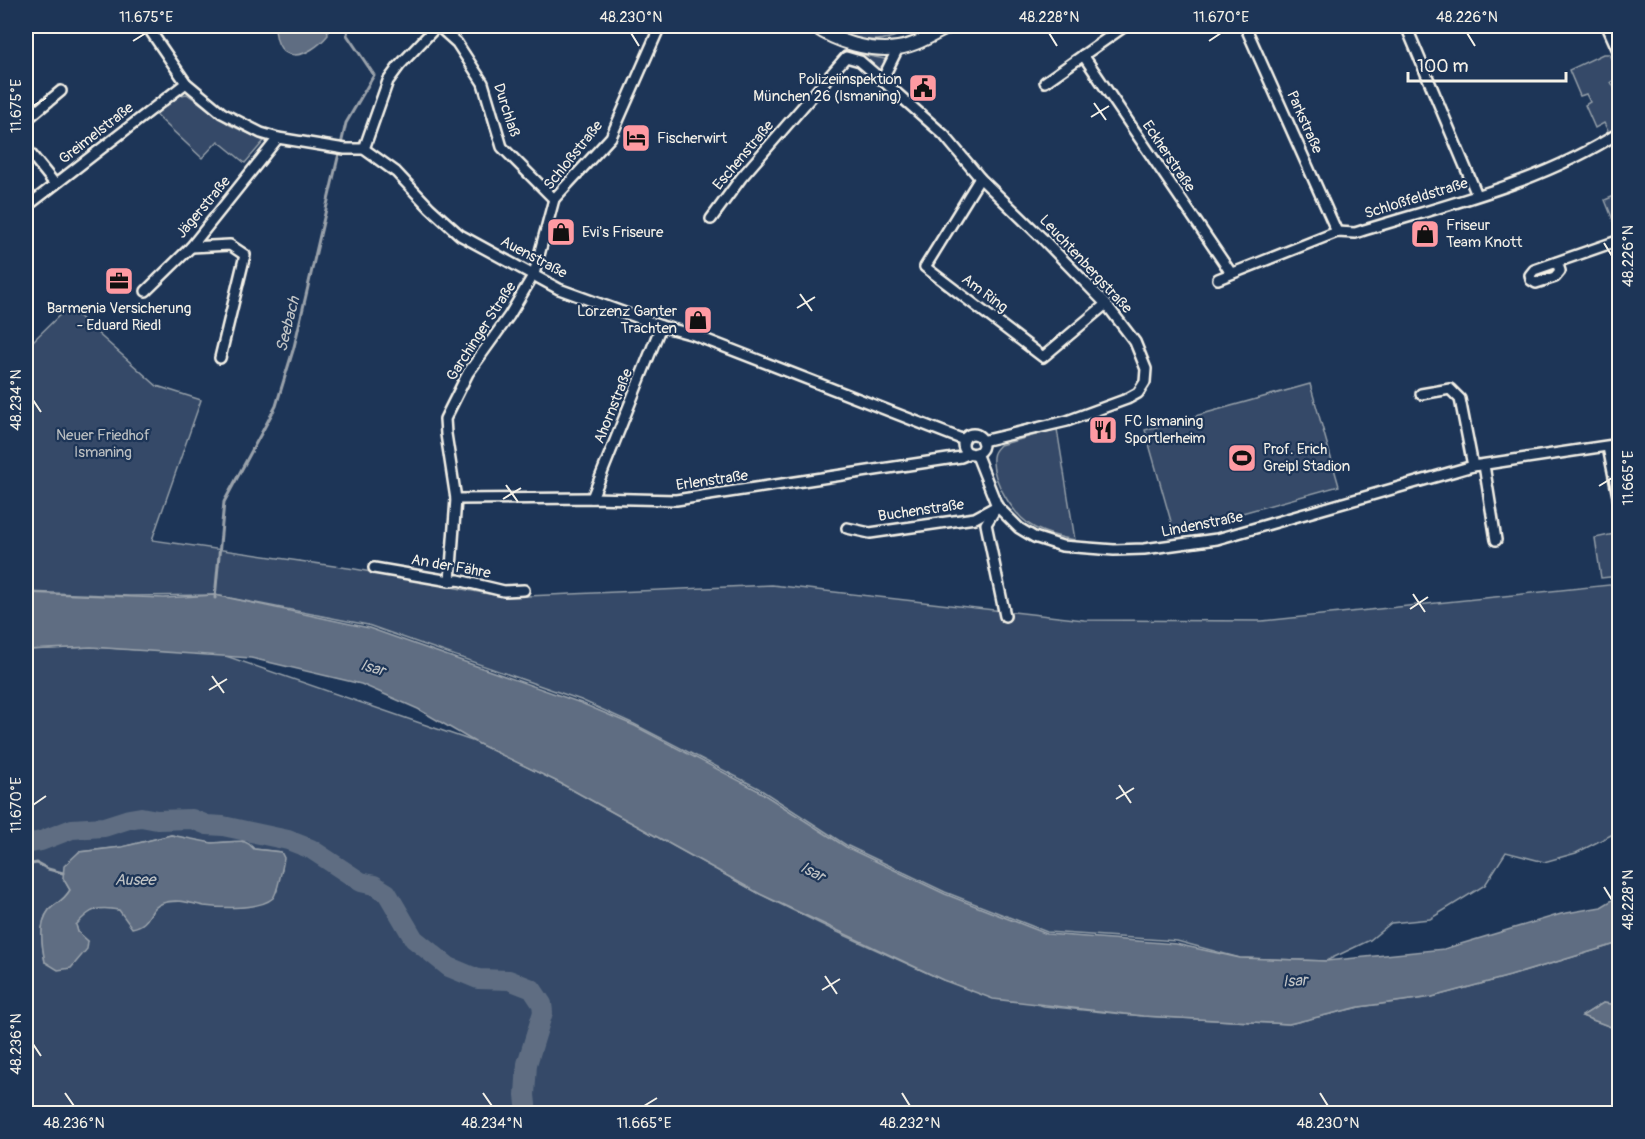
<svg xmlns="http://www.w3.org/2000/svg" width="1645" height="1139" viewBox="0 0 1645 1139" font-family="Pangolin,sans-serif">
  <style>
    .green { fill: #354a67; stroke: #949ea8; stroke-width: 1.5; fill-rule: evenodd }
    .water { fill: #5e6d82; stroke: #9aa2ab; stroke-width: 1.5 }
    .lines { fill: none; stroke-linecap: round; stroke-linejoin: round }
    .stream { stroke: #9aa2ab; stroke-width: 3 }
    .river { stroke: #5e6d82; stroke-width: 20 }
    .minor-casing { stroke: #f4f1e8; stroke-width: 14 }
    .secondary-casing { stroke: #f4f1e8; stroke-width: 16 }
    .minor { stroke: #1d3557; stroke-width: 9 }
    .secondary { stroke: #1d3557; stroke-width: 12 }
    .ticks { fill: none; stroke: #f4f1e8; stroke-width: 2 }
    .labels { text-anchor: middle; stroke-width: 4.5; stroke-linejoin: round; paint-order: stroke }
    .poi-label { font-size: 15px; fill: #f4f1e8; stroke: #1d3557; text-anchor: start }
    .street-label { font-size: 15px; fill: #f4f1e8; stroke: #1d3557 }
    .park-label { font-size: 15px; fill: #bbbfc1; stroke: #1d3557 }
    .water-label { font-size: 16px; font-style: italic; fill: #c0c3c4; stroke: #1d3557 }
    .neatline { fill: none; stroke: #f4f1e8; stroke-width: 2 }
    .ticks-label { font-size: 15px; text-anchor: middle; fill: #f4f1e8 }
  </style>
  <rect width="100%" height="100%" fill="#1d3557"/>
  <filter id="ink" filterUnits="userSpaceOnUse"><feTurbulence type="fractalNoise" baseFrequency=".0167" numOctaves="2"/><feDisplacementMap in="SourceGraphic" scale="12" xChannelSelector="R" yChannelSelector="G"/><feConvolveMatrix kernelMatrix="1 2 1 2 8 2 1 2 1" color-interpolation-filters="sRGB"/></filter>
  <g filter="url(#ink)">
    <g class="green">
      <path d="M825,26H918C882,46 862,44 825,26Z"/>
      <polygon points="858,54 885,59 885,63 879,69 873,68"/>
      <polygon points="1603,54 1609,54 1619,77 1611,82 1615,89 1619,87 1619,126 1609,133 1604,123 1595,128 1585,105 1590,102 1586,94 1580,96 1569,70"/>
      <polygon points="187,94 230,125 264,141 245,163 218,141 202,158 155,114 181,95"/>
      <polygon points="1619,194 1619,235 1605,200"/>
      <polygon points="68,307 157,386 201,400 152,540 355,569 505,597 772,585 1084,620 1262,621 1619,584 1619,831 1576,853 1544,862 1506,852 1485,885 1430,919 1391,923 1370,940 1326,961 1240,958 1177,941 1047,932 945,892 846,845 758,788 634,724 581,700 368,625 215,595 130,596 26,592 26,334 33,341"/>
      <polygon points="1310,384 1339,486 1174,532 1145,430"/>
      <path d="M1057,429L1075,540C1062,538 1047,534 1035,528C1014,517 991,480 993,457C993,453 997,448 1000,445Z"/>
      <polygon points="1619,533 1619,576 1601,578 1595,538"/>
      <path d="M91,647L223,655L475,742L560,783L760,894L831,929L943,980L1044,1006L1143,1016L1289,1024L1359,1007L1432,997L1510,976L1619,943V1005L1603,1003L1582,1016L1619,1030V1113L26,1114V650ZM171,835C184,838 196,841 209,843C224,844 242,836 254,849L281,852L282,870L278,878L277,891L263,903L242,907L207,906L183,901L163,902L153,908L119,910L102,907L87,913L76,925L78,932L88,941L45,962C42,946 38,924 49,910C56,902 62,903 70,890L63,878L79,852L122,847Z"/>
    </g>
    <g class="water">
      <path d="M275,26H327L328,35C308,59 276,67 275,26Z"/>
      <polygon points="26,593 164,598 215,595 369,628 581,703 635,726 757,790 846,847 945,894 1047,934 1176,944 1240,958 1326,961 1444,949 1561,914 1601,907 1619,896 1619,943 1510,976 1432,997 1359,1007 1289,1024 1143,1016 993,999 943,980 760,894 560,783 475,742 418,709 361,684 251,658 91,647 26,650"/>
      <path d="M171,835L212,843L243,841L249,844L254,849L281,852L284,858C283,865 277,894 273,898C260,910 221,908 204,906C191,903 176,898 163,903C147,908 153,924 132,928L119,910C98,906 91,908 76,925L78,932L88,941L87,949L71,968L58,970L45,962C42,946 38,924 49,910C56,902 62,903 70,890L63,878L64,866L79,852L122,847Z"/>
      <polygon points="1603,1003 1619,1005 1619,1030 1582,1016"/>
    </g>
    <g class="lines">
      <g class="stream">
        <polyline points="215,598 224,502 276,406 294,347 346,123 374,75 347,35 348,26"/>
        <polyline points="243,841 248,832"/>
        <polyline points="26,865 37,863 48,869 63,873"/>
      </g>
      <polyline class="river" points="26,844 41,841 72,829 104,827 129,819 141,817 157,820 192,819 207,825 223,826 288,840 311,849 361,882 374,885 387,893 414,939 449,967 478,979 509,980 532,989 542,1004 543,1012 527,1064 525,1095 527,1114"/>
      <g class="minor-casing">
        <g id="minor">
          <polyline points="147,26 186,83 222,113 261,133 278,138 345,149 364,149 396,172 430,208 460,235 559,289 661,326 694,335 964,440"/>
          <polyline points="438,26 457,43 483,83 502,147 554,199"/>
          <polyline points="1245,26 1337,232"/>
          <polyline points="1406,26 1477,195"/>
          <polyline points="1607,26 1620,55"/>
          <polyline points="898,48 882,80 944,135 980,178 1042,238 1106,304 1135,342 1146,369 1145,382 1138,393 1127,399 1067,421 982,441"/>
          <polyline points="1083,55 1231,273"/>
          <polyline points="1045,82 1125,26"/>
          <polyline points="26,120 61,91"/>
          <polyline points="26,148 55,184"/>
          <polyline points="364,149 388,81 399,66 437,26"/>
          <polyline points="980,178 925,267 1043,357 1106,304"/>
          <polyline points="26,207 186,83"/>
          <polyline points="711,219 741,178 846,57 860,61 882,80"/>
          <polyline points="191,247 230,245 245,255 220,358"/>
          <polyline points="1557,262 1560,271 1555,277 1536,283 1531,280 1530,275 1534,270 1620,240"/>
          <path d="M1218,279L1337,232L1355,233C1444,205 1540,184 1620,132"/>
          <polyline points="146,291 191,247 278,138"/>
          <polyline points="1421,394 1450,389 1460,399 1473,466"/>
          <circle cx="973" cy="444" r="10"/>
          <polyline points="1608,447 1620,506"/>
          <polyline points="976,453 997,506 1019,528 1034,537 1062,546 1114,550 1144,549 1217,539 1473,466 1620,444"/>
          <polyline points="1484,465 1496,540"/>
          <polyline points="592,498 661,326"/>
          <polyline points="456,499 592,498 676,500 961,457 970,453"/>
          <polyline points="996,508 986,524 1005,616"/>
          <polyline points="847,528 870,533 975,518 997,506"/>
          <polyline points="374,568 450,581 458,580 504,591 524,590"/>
          <polyline points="450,581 456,499 446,434 445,419 468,373 509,316 534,274 554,199 611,137 660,26"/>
        </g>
      </g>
      <g class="secondary-casing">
        <path id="secondary" d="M814,26C837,42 870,52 898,48C917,45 934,34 950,26"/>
      </g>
      <use href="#minor" class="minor"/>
      <use href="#secondary" class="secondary"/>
    </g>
  </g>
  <path class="ticks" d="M631,33L639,46M1049,33L1057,46M1467,33L1475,46M133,41L146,33M1209,41L1221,33M1094,103L1106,120M33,106L46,98M1091,117L1109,106M1604,243L1612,256M800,294L812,311M797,308L815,297M33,400L41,412M506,485L518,502M1599,486L1612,478M503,499L521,488M1413,594L1425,612M1410,609L1428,597M212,676L224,693M209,690L227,679M1119,785L1131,803M1116,799L1134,788M33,805L46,796M1604,887L1612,900M825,976L837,994M822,990L840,979M33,1044L41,1056M65,1093L74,1106M483,1093L492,1106M902,1093L910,1106M1320,1093L1328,1106M644,1106L657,1098"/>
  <defs>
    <g id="civic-square" transform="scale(1.5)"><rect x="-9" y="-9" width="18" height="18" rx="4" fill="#ff9aa2" stroke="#1d3557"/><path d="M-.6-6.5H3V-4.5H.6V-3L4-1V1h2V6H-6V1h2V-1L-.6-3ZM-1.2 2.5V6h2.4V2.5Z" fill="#111"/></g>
    <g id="hotel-square" transform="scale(1.5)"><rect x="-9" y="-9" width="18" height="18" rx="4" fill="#ff9aa2" stroke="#1d3557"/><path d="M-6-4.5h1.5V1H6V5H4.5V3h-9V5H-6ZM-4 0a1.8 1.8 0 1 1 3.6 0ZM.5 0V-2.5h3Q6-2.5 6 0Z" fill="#111"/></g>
    <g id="shop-square" transform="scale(1.5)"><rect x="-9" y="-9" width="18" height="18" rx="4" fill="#ff9aa2" stroke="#1d3557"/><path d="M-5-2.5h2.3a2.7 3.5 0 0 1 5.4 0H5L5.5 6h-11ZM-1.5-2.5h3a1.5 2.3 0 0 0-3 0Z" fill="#111"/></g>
    <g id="office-square" transform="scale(1.5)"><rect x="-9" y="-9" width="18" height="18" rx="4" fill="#ff9aa2" stroke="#1d3557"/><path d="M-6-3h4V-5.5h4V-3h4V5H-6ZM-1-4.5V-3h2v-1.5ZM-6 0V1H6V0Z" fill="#111"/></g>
    <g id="restaurant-square" transform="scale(1.5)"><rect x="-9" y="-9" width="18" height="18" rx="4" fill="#ff9aa2" stroke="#1d3557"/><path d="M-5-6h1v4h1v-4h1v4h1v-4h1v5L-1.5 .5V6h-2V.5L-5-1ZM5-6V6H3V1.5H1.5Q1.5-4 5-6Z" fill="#111"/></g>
    <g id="stadium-square" transform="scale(1.5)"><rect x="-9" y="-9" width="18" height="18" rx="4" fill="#ff9aa2" stroke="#1d3557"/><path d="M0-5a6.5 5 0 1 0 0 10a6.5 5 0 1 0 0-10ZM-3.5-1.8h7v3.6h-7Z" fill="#111"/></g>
  </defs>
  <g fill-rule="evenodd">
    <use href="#civic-square" x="923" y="88"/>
    <use href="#hotel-square" x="636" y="138"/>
    <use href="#shop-square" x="561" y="232"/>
    <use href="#shop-square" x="1425" y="234"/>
    <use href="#office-square" x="119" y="281"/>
    <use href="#shop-square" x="698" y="320"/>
    <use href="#restaurant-square" x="1103" y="430"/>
    <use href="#stadium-square" x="1242" y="458"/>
  </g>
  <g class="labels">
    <g class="poi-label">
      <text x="902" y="84" text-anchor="end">Polizeiinspektion<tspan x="902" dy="17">München 26 (Ismaning)</tspan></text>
      <text x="657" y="143">Fischerwirt</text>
      <text x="1446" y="230">Friseur<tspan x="1446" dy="17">Team Knott</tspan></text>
      <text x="582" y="237">Evi's Friseure</text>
      <text x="119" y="313" text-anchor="middle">Barmenia Versicherung<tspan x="119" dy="17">- Eduard Riedl</tspan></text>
      <text x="677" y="316" text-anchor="end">Lorzenz Ganter<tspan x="677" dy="17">Trachten</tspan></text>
      <text x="1124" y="426">FC Ismaning<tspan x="1124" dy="17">Sportlerheim</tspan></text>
      <text x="1263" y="454">Prof. Erich<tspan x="1263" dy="17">Greipl Stadion</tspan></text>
    </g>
    <g class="street-label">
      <text transform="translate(507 110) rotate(72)" y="5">Durchlaß</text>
      <text transform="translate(1305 122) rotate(66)" y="5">Parkstraße</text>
      <text transform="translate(96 133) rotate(-38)" y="5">Greimelstraße</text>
      <text transform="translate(573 155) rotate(-51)" y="5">Schloßstraße</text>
      <text transform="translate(743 155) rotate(-50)" y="5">Eschenstraße</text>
      <text transform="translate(1169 156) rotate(56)" y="5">Eckherstraße</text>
      <text transform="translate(1416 198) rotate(-17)" y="5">Schloßfeldstraße</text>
      <text transform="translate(203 207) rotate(-50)" y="5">Jägerstraße</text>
      <text transform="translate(534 257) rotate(28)" y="5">Auenstraße</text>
      <text transform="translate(1086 264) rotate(47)" y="5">Leuchtenbergstraße</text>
      <text transform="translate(985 293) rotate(37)" y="5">Am Ring</text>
      <text transform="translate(481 331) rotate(-57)" y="5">Garchinger Straße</text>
      <text transform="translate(613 406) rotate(-68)" y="5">Ahornstraße</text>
      <text transform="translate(712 480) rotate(-8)" y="5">Erlenstraße</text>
      <text transform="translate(921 510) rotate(-8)" y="5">Buchenstraße</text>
      <text transform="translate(1202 524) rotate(-11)" y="5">Lindenstraße</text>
      <text transform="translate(451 566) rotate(10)" y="5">An der Fähre</text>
    </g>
    <g class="park-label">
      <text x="103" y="440">Neuer Friedhof<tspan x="103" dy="17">Ismaning</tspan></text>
    </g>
    <g class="water-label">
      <text transform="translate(287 324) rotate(-76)" y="6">Seebach</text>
      <text transform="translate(373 667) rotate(16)" y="6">Isar</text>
      <text transform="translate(813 871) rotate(27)" y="6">Isar</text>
      <text x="135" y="885">Ausee</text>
      <text transform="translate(1295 980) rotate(-4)" y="6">Isar</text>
    </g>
  </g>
  <rect width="1645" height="1139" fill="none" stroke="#1d3557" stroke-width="66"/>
  <path d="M1408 72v9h158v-9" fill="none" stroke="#f4f1e8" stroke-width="3"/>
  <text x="1417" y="72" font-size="18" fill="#f4f1e8" stroke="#1d3557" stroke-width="4.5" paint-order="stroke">100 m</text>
  <rect x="33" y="33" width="1579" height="1073" class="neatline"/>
  <g class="ticks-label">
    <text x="146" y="22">11.675°E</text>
    <text x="631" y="22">48.230°N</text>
    <text x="1049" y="22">48.228°N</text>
    <text x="1221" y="22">11.670°E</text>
    <text x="1467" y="22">48.226°N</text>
    <text transform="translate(16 106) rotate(-90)" y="5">11.675°E</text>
    <text transform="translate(1628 256) rotate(-90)" y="5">48.226°N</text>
    <text transform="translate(16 400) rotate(-90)" y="5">48.234°N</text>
    <text transform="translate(1628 478) rotate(-90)" y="5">11.665°E</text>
    <text transform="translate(16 805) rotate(-90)" y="5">11.670°E</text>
    <text transform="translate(1628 900) rotate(-90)" y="5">48.228°N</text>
    <text transform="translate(16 1044) rotate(-90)" y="5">48.236°N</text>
    <text x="74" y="1128">48.236°N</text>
    <text x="492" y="1128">48.234°N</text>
    <text x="644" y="1128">11.665°E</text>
    <text x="910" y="1128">48.232°N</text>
    <text x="1328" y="1128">48.230°N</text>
  </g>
</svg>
